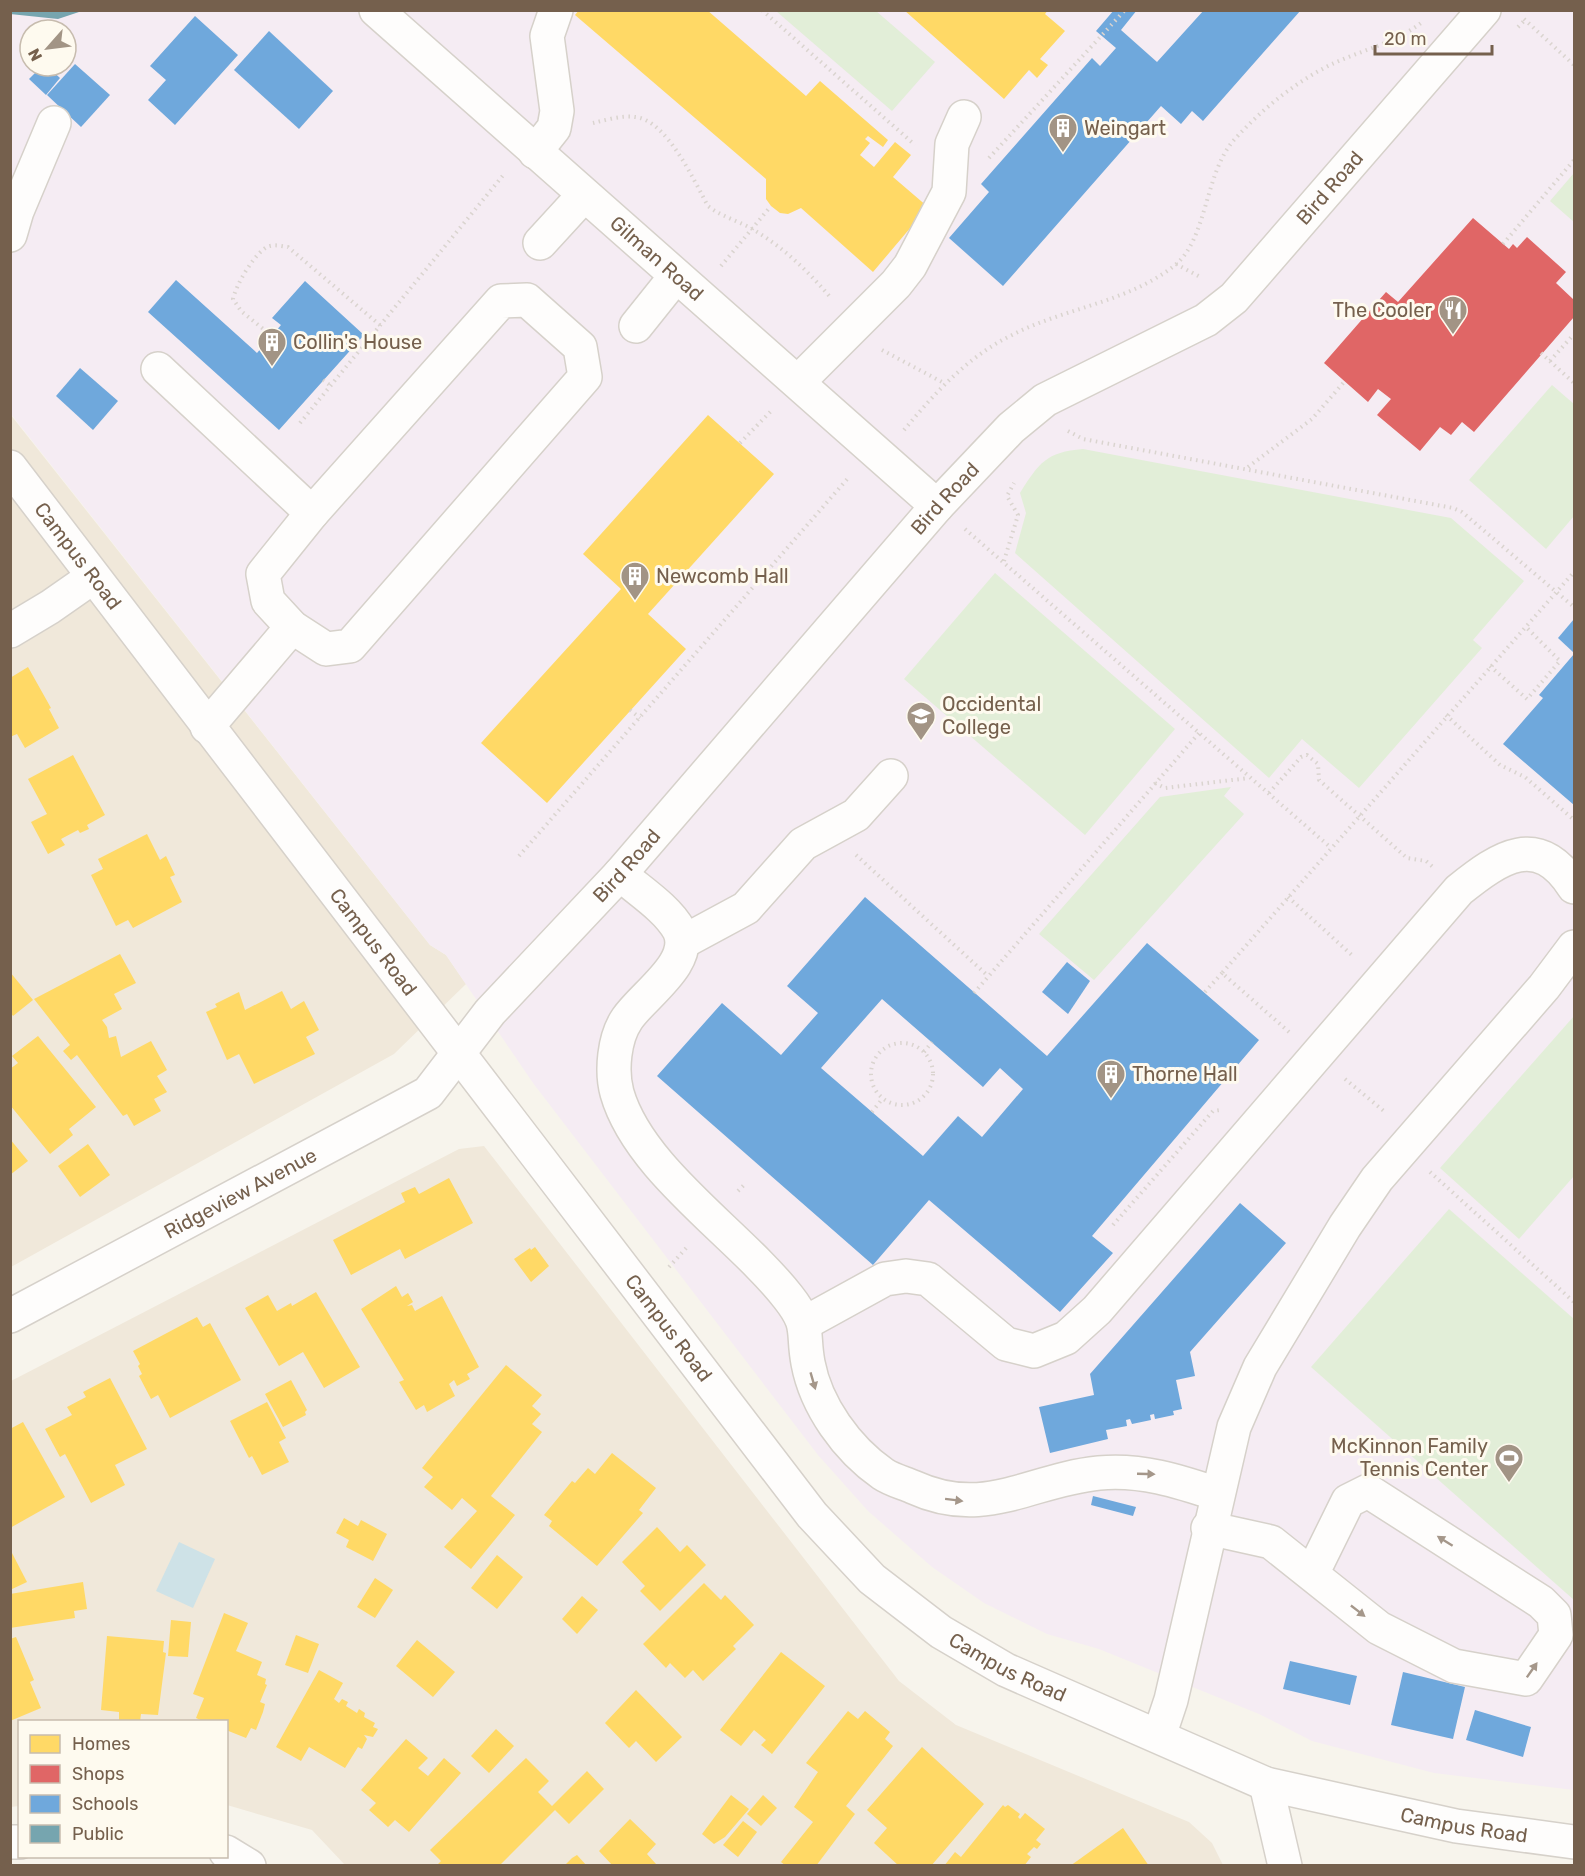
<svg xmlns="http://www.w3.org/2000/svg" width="1585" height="1876" viewBox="0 0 1585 1876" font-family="Rubik,sans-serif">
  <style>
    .residential { fill: #f0e8da }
    .education { fill: #f5ecf3; fill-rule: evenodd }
    .green { fill: #e2eed8 }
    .water { fill: #cee2e7 }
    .homes { fill: #ffd966 }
    .shops { fill: #e06666 }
    .schools { fill: #6fa8dc; fill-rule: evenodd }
    .public { fill: #76a5af }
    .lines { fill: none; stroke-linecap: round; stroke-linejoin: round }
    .minor-casing { stroke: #d6d1ca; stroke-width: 36 }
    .path { stroke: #dad4cf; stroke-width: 4; stroke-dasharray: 1.5 4.5; stroke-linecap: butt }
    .minor { stroke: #fefdfc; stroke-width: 33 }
    .oneway { fill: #a5978a }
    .labels { text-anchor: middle; stroke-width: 6; stroke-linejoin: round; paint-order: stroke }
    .poi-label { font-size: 20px; fill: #75604d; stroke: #fefaef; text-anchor: start }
    .street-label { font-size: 20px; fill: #75604d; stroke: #fefaef }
  </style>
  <rect width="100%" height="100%" fill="#f7f4ec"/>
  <g class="residential">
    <polygon points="10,414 430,945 446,955 466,984 394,1054 11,1267"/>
    <polygon points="484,1146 899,1681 956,1725 1189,1822 1212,1843 1223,1865 345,1865 312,1830 227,1805 226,1722 20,1722 19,1806 11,1807 11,1381 459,1149"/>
  </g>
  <path class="education" d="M11,11H1574V1790L1434,1773L1312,1741L1259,1714L1099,1649L1047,1634L984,1603L932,1567L868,1511L818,1455L533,1083L446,955L430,945L11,414ZM30,30H66V66H30Z"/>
  <g class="green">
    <polygon points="776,11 876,11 935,62 892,111"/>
    <polygon points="1574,173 1574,222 1550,201"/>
    <polygon points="1552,385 1574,404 1574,516 1546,549 1469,480"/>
    <path d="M1083,449L1451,518L1524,581L1473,640L1482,648L1359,788L1302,739L1269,778L1015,553L1026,513L1020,493C1039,463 1046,452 1083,449Z"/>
    <polygon points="995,573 1175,729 1085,835 904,679"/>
    <polygon points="1231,787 1224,796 1244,814 1094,980 1039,934 1160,797"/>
    <polygon points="1574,1016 1574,1176 1519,1239 1440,1168"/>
    <polygon points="1449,1209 1574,1319 1574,1600 1311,1367"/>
  </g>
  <polygon class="water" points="179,1542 215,1559 193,1608 156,1591"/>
  <g class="homes">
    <polygon points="579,10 707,10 806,96 820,81 888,140 883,147 868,136 865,139 870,143 860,155 874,167 895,142 911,155 893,177 928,207 873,272 801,208 788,214 780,213 771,206 766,199 766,179 575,15"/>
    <polygon points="904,10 1048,10 1045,14 1065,31 1040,59 1048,65 1037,78 1029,70 1004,99"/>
    <polygon points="708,415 774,474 648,614 686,649 547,803 481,743 621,589 583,554"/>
    <polygon points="28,667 51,708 49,709 59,728 25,748 17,734 10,737 10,678"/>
    <polygon points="73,755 105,815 87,825 89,829 80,833 78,830 61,839 65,845 48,854 31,822 47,814 28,779"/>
    <polygon points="147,834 160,860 166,856 175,875 170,877 182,902 133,928 128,920 116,926 91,875 103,869 98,859"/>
    <polygon points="120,954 136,983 114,994 122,1009 102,1020 107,1027 109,1038 116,1036 121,1057 151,1041 167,1070 157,1076 167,1092 154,1099 161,1111 134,1126 127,1114 123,1116 77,1055 71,1060 63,1051 70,1045 34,999"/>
    <polygon points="10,972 33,1000 13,1016 10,1012"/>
    <polygon points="282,991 291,1009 304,1001 319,1030 306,1037 315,1054 254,1084 239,1054 227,1060 206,1012 217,1007 215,1004 239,992 245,1010"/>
    <polygon points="38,1036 96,1107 69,1129 73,1135 50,1154 10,1105 10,1069 18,1063 12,1056"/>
    <polygon points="10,1139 28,1161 10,1175"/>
    <polygon points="88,1144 110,1175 80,1197 58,1166"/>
    <polygon points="449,1178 473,1223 405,1259 400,1249 351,1275 333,1240 405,1202 401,1193 415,1187 419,1194"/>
    <polygon points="535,1247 549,1266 531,1282 514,1259 530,1248 531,1250"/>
    <polygon points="396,1286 402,1297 408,1293 413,1302 407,1306 412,1305 415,1311 442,1296 479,1367 467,1374 470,1379 457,1386 454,1380 449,1384 455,1396 427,1412 424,1405 416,1410 399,1382 404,1380 361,1309"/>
    <polygon points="316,1292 360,1367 324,1388 303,1352 279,1366 245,1308 268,1295 277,1311 291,1303 292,1306"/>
    <polygon points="197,1317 203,1327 210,1323 241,1380 170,1418 158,1395 151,1399 139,1376 142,1374 138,1366 140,1364 133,1351"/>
    <polygon points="506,1365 542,1395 532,1406 541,1414 532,1424 542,1432 491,1496 515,1515 471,1569 444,1547 477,1511 462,1498 452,1510 424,1487 433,1477 422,1468"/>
    <polygon points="110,1378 147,1449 115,1465 125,1485 91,1503 65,1454 60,1457 45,1429 72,1415 67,1407 86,1397 83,1392"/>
    <polygon points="291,1380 307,1410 305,1412 306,1415 283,1427 265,1394"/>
    <polygon points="267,1402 286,1438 279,1442 289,1462 262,1475 252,1456 249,1458 230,1421"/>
    <polygon points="23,1422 65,1497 10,1528 10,1429"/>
    <polygon points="612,1453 656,1488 639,1510 643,1513 597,1566 549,1526 552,1521 544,1515 572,1481 575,1483 588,1468 595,1474"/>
    <polygon points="344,1518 358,1526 361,1520 387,1534 373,1561 346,1547 349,1540 336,1533"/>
    <polygon points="657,1527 680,1552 687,1545 706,1565 660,1611 640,1591 645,1586 622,1562"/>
    <polygon points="12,1553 27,1582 10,1590 10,1554"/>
    <polygon points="497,1555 523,1577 497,1609 471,1588"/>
    <polygon points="375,1578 393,1590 375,1618 357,1607"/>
    <polygon points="83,1582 87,1609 74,1611 75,1618 10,1628 10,1594"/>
    <polygon points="704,1583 721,1600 725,1595 754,1625 733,1646 736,1649 703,1681 693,1670 685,1678 670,1663 666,1668 643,1644"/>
    <polygon points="582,1596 598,1610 577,1634 562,1619"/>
    <polygon points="224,1613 248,1623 236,1651 262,1662 257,1675 266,1679 265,1684 267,1685 260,1702 265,1704 263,1712 256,1730 251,1728 246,1738 226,1730 226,1722 205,1722 196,1718 204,1698 193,1694"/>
    <polygon points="171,1620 191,1622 188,1657 168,1656"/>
    <polygon points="296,1635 319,1644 308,1673 285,1665"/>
    <polygon points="107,1636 164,1641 163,1652 166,1653 158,1715 141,1714 140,1722 119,1722 119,1712 101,1710"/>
    <polygon points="16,1637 34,1680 30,1682 41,1708 10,1721 10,1639"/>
    <polygon points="417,1640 455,1672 433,1697 396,1666"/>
    <polygon points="781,1652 825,1686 772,1754 761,1745 766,1740 754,1730 741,1746 720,1730"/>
    <polygon points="319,1670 343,1683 334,1699 339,1703 342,1699 348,1702 346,1706 357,1713 359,1709 365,1713 364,1717 375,1723 373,1727 378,1729 373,1737 364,1735 367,1739 362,1749 358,1747 345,1768 309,1747 301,1761 276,1747"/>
    <polygon points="636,1690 682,1737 656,1762 636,1741 629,1748 605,1723"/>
    <polygon points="848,1711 858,1719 865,1711 890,1732 885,1739 893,1746 846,1806 855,1814 816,1866 786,1866 781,1862 813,1822 794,1807 818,1772 806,1763"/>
    <polygon points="496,1729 514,1746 489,1773 471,1756"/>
    <polygon points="406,1739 428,1758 418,1768 428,1776 444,1758 461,1773 409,1832 395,1820 388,1827 369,1810 376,1803 361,1790"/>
    <polygon points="922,1747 984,1804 931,1866 899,1866 874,1843 887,1828 867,1810"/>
    <polygon points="526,1758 549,1781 538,1792 552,1806 587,1771 604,1789 569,1824 555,1810 499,1866 436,1866 441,1861 430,1850"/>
    <polygon points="731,1795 749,1809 725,1837 714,1844 702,1834"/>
    <polygon points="763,1795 777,1808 761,1826 747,1814"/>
    <polygon points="1003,1805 1005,1807 1008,1805 1020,1814 1018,1817 1020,1819 1025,1813 1045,1829 1036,1840 1041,1844 1037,1849 1034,1847 1027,1854 1031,1857 1024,1866 944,1866 955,1852 961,1857"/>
    <polygon points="630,1819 656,1844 647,1854 656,1864 654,1866 613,1866 599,1851"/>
    <polygon points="743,1821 757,1832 738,1857 723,1845"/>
    <polygon points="1123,1828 1149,1866 1070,1866"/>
    <polygon points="577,1855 587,1866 564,1866 572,1858"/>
  </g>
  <polygon class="shops" points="1473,218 1509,249 1513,244 1517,248 1527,237 1566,272 1556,283 1574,300 1574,317 1474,432 1462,422 1451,435 1440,427 1420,451 1377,415 1391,399 1378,389 1368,402 1324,363 1386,292 1398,302"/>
  <g class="schools">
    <polygon points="1114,10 1137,10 1121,30 1157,62 1204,10 1301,10 1203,121 1192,111 1181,124 1161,106 1003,286 949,238 989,192 981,184 1092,58 1100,66 1116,48 1096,31"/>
    <polygon points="195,16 238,55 175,125 148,100 166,80 150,66"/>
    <polygon points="269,31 333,91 299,129 234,70"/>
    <polygon points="75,64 110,95 81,127 47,95"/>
    <polygon points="42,66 47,66 60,78 46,95 29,79"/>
    <polygon points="176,280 257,353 281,325 272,318 305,281 364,335 279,430 148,312"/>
    <polygon points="80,368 118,401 93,430 56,396"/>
    <polygon points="1574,619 1574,653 1558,638"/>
    <polygon points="1574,654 1574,805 1503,744 1543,698 1539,695"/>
    <path d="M865,897L1047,1056L1147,943L1259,1040L1092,1236L1113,1253L1060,1312L929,1200L873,1265L657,1076L722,1003L781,1055L818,1013L787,986ZM882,999L983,1087L1000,1068L1023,1089L982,1137L958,1116L923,1156L821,1068Z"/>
    <polygon points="1067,962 1090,981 1068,1014 1042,992"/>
    <polygon points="1240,1203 1286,1243 1190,1352 1195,1376 1176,1380 1182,1409 1173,1411 1174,1415 1155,1419 1154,1414 1150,1415 1151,1420 1132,1424 1130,1419 1126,1420 1127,1426 1106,1430 1108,1439 1050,1453 1039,1407 1094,1395 1090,1374"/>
    <polygon points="1093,1496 1136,1507 1133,1516 1091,1505"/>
    <polygon points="1290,1661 1357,1676 1350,1705 1283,1689"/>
    <polygon points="1403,1672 1465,1687 1453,1739 1391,1725"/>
    <polygon points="1475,1710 1531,1727 1523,1757 1466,1740"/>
  </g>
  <polygon class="public" points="10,10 85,10 58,19 10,14"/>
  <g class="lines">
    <g class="minor-casing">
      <g id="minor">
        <path id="s1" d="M376,10L937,506"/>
        <polyline points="535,152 554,128 557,111 547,36 556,10"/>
        <polyline points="10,235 17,211 54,123"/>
        <polyline points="540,243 584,195"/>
        <polygon points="527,300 580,347 585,377 350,646 326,649 292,627 268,601 263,574 312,513 501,301"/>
        <polyline points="636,326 676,276"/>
        <polyline points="158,369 312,513"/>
        <polyline points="798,382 896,284 910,266 949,192 952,144 964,117"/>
        <path id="s2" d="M10,467L812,1515L872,1579L941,1632L1006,1670L1266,1784L1456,1826L1574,1842"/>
        <polyline points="10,631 50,607 93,577"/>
        <polyline points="207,727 292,627"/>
        <path d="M620,874C638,890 667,908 679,930C695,962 643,995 627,1019C614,1038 611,1071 617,1093C639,1170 739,1234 788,1297C811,1326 802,1331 808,1363C816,1406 847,1449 883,1474C892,1480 904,1483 913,1487C985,1520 1029,1480 1099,1473C1141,1469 1178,1481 1217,1494"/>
        <polyline points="683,942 746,908 803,844 856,815 891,776"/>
        <path id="s3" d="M10,1316L428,1093L490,1012L620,874L937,506L1011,428L1045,400L1206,320L1234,298L1484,10"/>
        <path d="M805,1323L885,1279L906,1276L928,1279L1006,1344L1034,1351L1066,1338L1097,1310L1459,890C1500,857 1538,831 1574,887"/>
        <polyline points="1208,1528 1271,1542 1379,1628 1454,1666 1526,1679 1556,1635 1554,1615 1541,1602 1368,1491 1348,1501 1312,1574"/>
        <polyline points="1159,1736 1171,1700 1234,1427 1260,1367 1345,1226 1377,1179 1544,987 1574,947"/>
        <polyline points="1266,1784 1285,1866"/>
        <polyline points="10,1842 20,1842"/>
        <polyline points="226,1852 249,1866"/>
      </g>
    </g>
    <g class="path">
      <polyline points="762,10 915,145"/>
      <polyline points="1524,19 1574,65"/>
      <polyline points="1518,27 1525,20"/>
      <path d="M593,123C606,120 622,115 635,117C667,120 694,181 708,206C722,217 739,221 754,230C784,248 808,271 831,298"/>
      <polyline points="989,158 1125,10"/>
      <polyline points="1503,244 1574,160"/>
      <polyline points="1176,264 1202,278"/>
      <polyline points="721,266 771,206"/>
      <path d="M272,336L241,311L233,299C236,285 252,258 264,249C271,243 280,246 288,247L381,326"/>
      <polyline points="882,350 944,383"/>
      <polyline points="1541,353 1574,383"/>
      <polyline points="1550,361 1574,334"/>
      <polyline points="323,380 331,386"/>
      <polyline points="300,423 505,173"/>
      <path d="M904,430C935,393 967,357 1012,335C1064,308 1126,303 1174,266C1208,239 1204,174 1234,140C1261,110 1294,83 1330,65C1359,51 1395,43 1421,23"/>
      <polyline points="1068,431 1083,439 1453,508 1462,512 1574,607"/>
      <polyline points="740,443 773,409"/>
      <polyline points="1248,467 1312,419 1345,381"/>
      <polyline points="965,529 1330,847"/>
      <polyline points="1004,561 1018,515 1007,496 1014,483"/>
      <polyline points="1490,666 1527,699 1560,661 1525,626"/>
      <polyline points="630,710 640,718"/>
      <polyline points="1446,715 1500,765 1525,777 1574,820"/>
      <polyline points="1155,783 1165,788 1249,778"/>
      <polyline points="1269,793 1301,757 1307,755 1318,764 1319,780 1407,858 1426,861 1433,867"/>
      <polyline points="856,855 988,976"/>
      <polyline points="519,856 849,477"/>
      <polyline points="1288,897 1354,957"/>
      <polyline points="1205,992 1222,973"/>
      <polyline points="974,993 1199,733"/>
      <polyline points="1289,1032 1222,973 1574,572"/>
      <circle cx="902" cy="1074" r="31"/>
      <polyline points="924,1052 932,1042"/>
      <polyline points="1345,1079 1385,1112"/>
      <polyline points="872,1112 883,1098"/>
      <polyline points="1430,1172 1574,1302"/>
      <polyline points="738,1191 744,1185"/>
      <polyline points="1113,1225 1213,1111 1220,1110"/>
      <polyline points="669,1267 688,1246"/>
    </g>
    <use href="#minor" class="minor"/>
  </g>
  <defs><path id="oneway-solid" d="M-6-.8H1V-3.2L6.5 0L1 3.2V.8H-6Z" transform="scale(1.5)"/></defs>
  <g class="oneway">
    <use href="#oneway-solid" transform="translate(813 1381) rotate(74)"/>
    <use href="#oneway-solid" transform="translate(1146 1474) rotate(2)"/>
    <use href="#oneway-solid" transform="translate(954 1500) rotate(7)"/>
    <use href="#oneway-solid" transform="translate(1445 1541) rotate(-148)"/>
    <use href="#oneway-solid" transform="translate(1358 1611) rotate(38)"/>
    <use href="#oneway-solid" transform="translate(1532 1670) rotate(-55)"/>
  </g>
  <defs>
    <g id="building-pin" transform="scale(1.5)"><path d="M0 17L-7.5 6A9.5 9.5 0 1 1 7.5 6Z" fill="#a29485" stroke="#fefaef"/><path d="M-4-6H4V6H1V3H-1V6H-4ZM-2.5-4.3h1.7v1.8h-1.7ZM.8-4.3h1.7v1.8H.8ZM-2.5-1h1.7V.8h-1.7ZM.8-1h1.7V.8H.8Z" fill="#fff"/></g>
    <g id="restaurant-pin" transform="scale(1.5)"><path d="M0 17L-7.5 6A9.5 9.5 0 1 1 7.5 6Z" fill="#a29485" stroke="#fefaef"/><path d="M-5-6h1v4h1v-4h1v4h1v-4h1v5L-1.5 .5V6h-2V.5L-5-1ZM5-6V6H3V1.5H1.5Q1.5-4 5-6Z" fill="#fff"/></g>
    <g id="university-pin" transform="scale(1.5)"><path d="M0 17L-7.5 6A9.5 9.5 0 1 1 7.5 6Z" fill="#a29485" stroke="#fefaef"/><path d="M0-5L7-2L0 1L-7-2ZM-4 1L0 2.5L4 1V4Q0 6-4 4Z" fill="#fff"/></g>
    <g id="stadium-pin" transform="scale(1.5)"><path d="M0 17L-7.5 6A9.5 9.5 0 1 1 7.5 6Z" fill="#a29485" stroke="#fefaef"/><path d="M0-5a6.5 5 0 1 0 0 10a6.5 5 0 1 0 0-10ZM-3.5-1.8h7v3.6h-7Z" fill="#fff"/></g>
  </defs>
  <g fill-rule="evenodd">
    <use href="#building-pin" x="1063" y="128"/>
    <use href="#restaurant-pin" x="1453" y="310"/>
    <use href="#building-pin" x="272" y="342"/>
    <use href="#building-pin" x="635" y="576"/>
    <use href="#university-pin" x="921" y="716"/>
    <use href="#building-pin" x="1111" y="1074"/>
    <use href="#stadium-pin" x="1509" y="1458"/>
  </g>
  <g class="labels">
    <g class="poi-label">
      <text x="1084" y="135">Weingart</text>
      <text x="1432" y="317" text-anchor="end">The Cooler</text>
      <text x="293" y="349">Collin's House</text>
      <text x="656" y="583">Newcomb Hall</text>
      <text x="942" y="711">Occidental<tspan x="942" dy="23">College</tspan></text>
      <text x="1132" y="1081">Thorne Hall</text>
      <text x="1488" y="1453" text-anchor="end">McKinnon Family<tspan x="1488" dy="23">Tennis Center</tspan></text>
    </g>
    <g class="street-label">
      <text dy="7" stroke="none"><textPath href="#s3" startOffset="1764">Bird Road</textPath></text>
      <text dy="7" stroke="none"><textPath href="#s1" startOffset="375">Gilman Road</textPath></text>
      <text dy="7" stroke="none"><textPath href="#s3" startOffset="1262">Bird Road</textPath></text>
      <text dy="7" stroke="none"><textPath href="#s2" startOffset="112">Campus Road</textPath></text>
      <text dy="7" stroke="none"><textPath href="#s3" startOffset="776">Bird Road</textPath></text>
      <text dy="7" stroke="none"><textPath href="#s2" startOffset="598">Campus Road</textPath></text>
      <text dy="7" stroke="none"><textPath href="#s3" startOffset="261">Ridgeview Avenue</textPath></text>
      <text dy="7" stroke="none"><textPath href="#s2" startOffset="1084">Campus Road</textPath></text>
      <text dy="7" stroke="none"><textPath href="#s2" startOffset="1570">Campus Road</textPath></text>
      <text dy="7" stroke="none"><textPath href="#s2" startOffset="2056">Campus Road</textPath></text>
    </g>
  </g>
  <rect width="1585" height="1876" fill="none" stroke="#75604d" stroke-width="24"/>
  <rect x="18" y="1720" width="210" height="138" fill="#fefaef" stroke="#c7bcae" stroke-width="1.5"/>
  <rect x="30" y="1735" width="30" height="18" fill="#ffd966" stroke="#c7bcae" stroke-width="1.5"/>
  <text x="72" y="1750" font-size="18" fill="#75604d">Homes</text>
  <rect x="30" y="1765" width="30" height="18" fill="#e06666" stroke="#c7bcae" stroke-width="1.5"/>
  <text x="72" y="1780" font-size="18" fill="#75604d">Shops</text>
  <rect x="30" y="1795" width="30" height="18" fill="#6fa8dc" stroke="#c7bcae" stroke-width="1.5"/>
  <text x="72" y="1810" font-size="18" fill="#75604d">Schools</text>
  <rect x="30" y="1825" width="30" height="18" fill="#76a5af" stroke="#c7bcae" stroke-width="1.5"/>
  <text x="72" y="1840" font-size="18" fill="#75604d">Public</text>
  <g transform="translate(48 48) rotate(242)"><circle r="28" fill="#fefaef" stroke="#c7bcae" stroke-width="1.5"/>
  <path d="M0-4.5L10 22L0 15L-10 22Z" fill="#a29485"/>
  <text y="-9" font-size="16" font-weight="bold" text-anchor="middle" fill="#75604d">N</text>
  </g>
  <path d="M1375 45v9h117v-9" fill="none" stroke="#75604d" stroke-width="3"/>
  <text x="1384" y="45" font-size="18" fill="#75604d" stroke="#fefaef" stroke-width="4.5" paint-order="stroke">20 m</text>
</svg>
